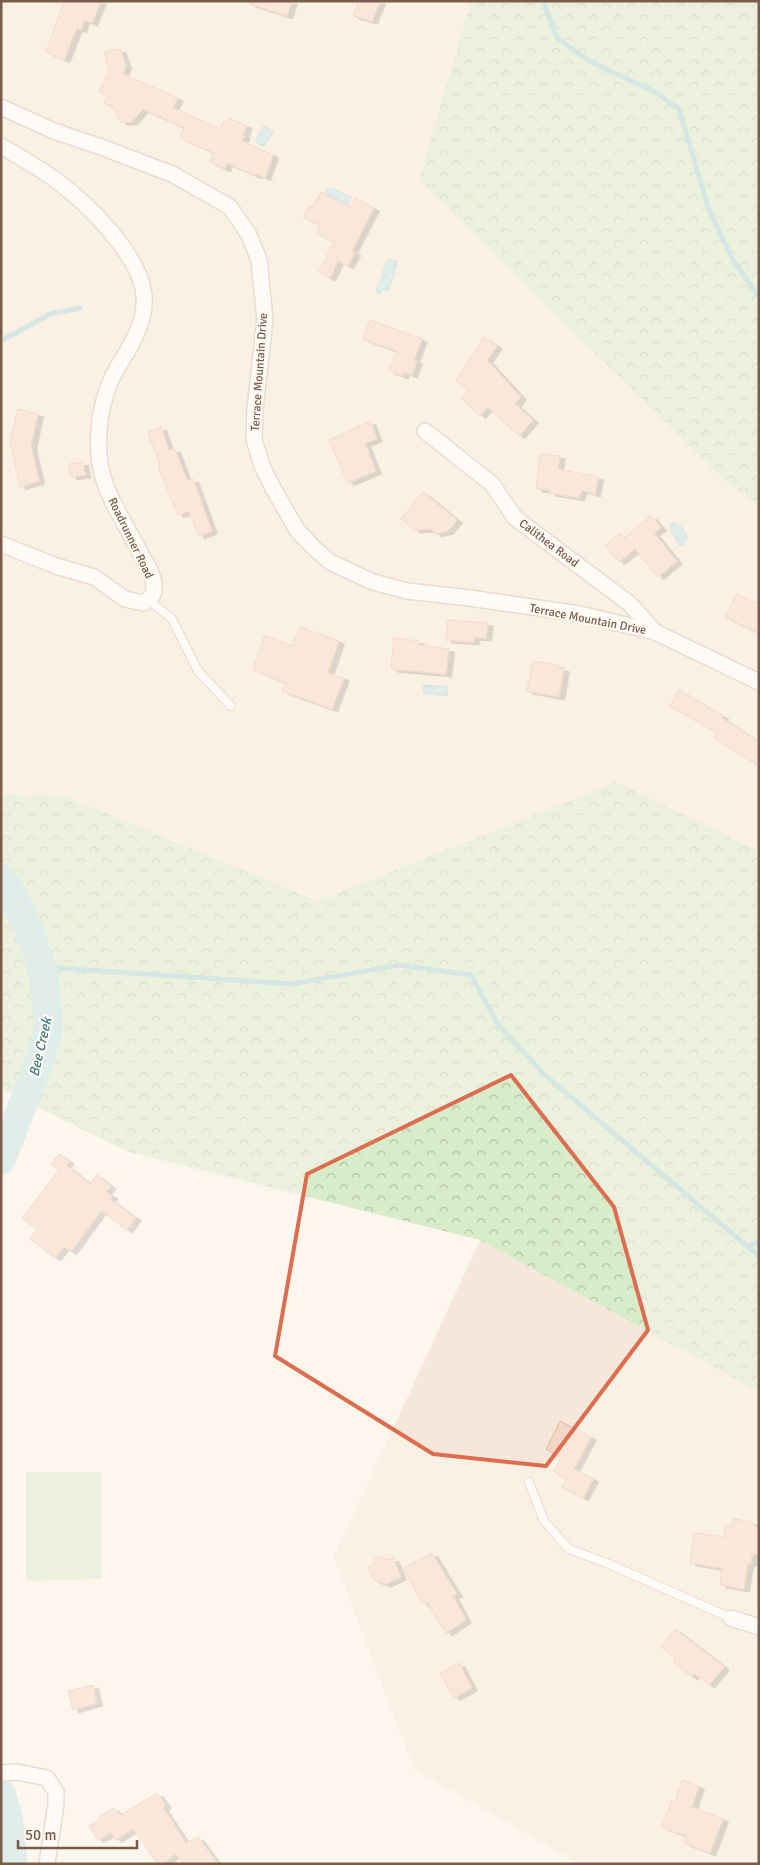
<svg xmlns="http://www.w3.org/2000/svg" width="760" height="1865" viewBox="0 0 760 1865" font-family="Signika,sans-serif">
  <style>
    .residential { fill: #f5e8da }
    .forest { fill: url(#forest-crowns) }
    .garden { fill: #d8ecc9 }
    .water { fill: url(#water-ripples); stroke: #a5d3da }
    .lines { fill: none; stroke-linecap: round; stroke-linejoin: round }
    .stream { stroke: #a5d3da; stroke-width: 5 }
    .river { stroke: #bfe3e8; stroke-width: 29 }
    .building { fill: #f3d5c3; stroke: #e6bba3; filter: url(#shadow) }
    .lane-casing { stroke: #d1beb0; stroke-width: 10 }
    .street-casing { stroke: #d1beb0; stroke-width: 18 }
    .lane { stroke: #fff; stroke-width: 8 }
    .street { stroke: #fff; stroke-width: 15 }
    .marked { fill: none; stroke: #dc6d51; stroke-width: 4; stroke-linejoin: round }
    .labels { text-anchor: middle; stroke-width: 4.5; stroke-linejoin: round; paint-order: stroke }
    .street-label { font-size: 12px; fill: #7a5c4d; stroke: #fffaf3 }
    .water-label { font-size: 14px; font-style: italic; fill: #437c86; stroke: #fffaf3 }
  </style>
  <defs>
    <pattern id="forest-crowns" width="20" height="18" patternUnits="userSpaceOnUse" patternTransform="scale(1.25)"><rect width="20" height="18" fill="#d8ecc9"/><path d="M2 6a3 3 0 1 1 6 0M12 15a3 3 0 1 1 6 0" fill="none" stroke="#b4c2a5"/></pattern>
    <pattern id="water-ripples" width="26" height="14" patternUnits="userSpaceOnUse" patternTransform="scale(1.25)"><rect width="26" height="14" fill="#bfe3e8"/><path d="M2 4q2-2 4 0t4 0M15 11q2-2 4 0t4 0" fill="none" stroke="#a0bbbe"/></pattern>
    <filter id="shadow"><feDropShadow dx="5.5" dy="3" stdDeviation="0" flood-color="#0004"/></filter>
  </defs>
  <rect width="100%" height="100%" fill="#fdf6ec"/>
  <g class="residential">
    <polygon points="1,1 471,1 419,180 727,483 759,505 759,851 616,782 318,901 65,796 1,794"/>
    <polygon points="480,1240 759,1392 759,1864 580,1864 414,1769 334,1557"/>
  </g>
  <g class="forest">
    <polygon points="471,1 759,1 759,505 727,483 419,180"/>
    <polygon points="616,782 759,851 759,1392 480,1240 126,1151 1,1089 1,794 65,796 318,901"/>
  </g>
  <polygon class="garden" points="26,1472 101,1472 102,1579 26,1581"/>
  <g class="water">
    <polygon points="264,126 273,132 264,147 255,141"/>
    <polygon points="332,188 351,197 348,204 327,195 327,190"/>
    <polygon points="388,259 398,262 388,291 383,289 381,294 376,292"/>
    <path d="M671,523C681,523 685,531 687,539L683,545L680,546L670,529Z"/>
    <polygon points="424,685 448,687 447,696 423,693"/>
  </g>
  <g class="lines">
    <g class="stream">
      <polyline points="543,1 557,38 591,62 655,92 679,109 709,210 733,260 759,297"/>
      <polyline points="1,341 50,314 80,308"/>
      <polyline points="43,969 56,968 291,984 400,965 471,975 499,1026 545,1075 747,1246 759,1243"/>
      <polyline points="747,1246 759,1256"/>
    </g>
    <g class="river">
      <polyline points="1,878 9,889 28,928 43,969 48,1017 48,1031 39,1063 1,1160"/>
      <polyline points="1,1793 9,1821 13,1864"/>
    </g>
  </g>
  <g class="building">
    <polygon points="64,1 101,1 92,23 84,20 81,30 77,28 64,60 46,52"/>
    <polygon points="250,1 292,1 287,16 250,4"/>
    <polygon points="359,1 380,1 372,21 353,16"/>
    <polygon points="120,49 126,66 123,74 178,98 173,108 220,129 224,121 227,123 229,118 247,126 243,135 245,136 242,141 273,155 265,178 257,174 256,176 227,163 225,169 210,162 214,153 180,138 184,128 143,109 132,122 121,122 117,117 114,107 104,103 107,96 99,92 109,71 104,52"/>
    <polygon points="321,192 351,207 355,198 374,208 352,251 355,253 348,266 338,261 330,278 319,272 334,242 316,233 320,225 303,217 309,206 312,207"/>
    <polygon points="370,320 422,339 414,360 417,361 412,375 404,372 403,376 389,371 397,351 363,339"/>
    <polygon points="484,337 497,346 487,360 521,397 515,404 533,420 519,436 488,407 480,416 461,398 468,390 456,380"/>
    <polygon points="18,409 38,414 31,446 39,481 20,487 10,442"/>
    <polygon points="370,421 377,439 365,443 376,471 348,483 329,440"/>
    <polygon points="161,427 169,450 175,449 187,481 193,479 212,531 199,536 189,511 178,515 158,466 160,465 148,432"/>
    <polygon points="540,454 560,456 558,469 598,477 595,494 582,490 579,498 549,493 550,490 536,489"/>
    <polygon points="83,462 85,475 71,477 69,464"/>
    <polygon points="423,492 457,520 448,531 436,534 431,529 415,530 401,519"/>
    <polygon points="651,516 661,528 654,533 677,561 658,577 635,549 619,562 605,546 620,533 624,538"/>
    <polygon points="736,594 759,604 759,633 726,618"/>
    <polygon points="448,620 488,623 486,638 474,637 474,642 446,640"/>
    <polygon points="300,627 339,641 328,673 344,678 332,709 282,691 285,683 253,669 265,635 292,646"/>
    <polygon points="394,638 419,641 418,645 449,649 446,674 392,669 391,667"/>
    <polygon points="533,661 558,665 557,667 564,669 559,697 527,691"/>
    <polygon points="679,690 723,716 722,718 759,742 759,766 714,738 717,733 670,706"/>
    <polygon points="59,1154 69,1161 66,1165 90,1184 97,1175 111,1186 106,1192 113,1196 110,1199 136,1218 127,1230 101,1211 71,1252 64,1247 55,1258 30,1239 37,1229 22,1218 59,1170 51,1164"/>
    <polygon points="560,1421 591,1437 574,1469 593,1479 583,1498 562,1487 567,1479 554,1472 561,1457 546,1449"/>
    <polygon points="733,1519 753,1522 753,1525 759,1527 759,1555 752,1554 751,1564 748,1563 744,1589 720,1585 722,1568 690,1563 694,1533 724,1537 725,1525 732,1526"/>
    <polygon points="432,1553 457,1594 453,1596 466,1620 446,1633 427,1602 423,1604 403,1568"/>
    <polygon points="381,1556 388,1560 393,1558 401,1577 386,1584 374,1580 368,1567 373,1566 375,1559"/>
    <polygon points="675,1629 724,1667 709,1685 695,1674 692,1677 673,1662 676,1658 661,1647"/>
    <polygon points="459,1663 472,1688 454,1698 440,1673"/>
    <polygon points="93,1685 97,1703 73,1710 68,1691"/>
    <polygon points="682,1780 699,1786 692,1807 723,1819 710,1853 684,1843 686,1836 662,1827 672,1800 675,1801"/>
    <polygon points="157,1793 166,1805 163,1808 186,1843 198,1837 218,1864 183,1864 176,1854 163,1864 158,1864 133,1829 116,1840 111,1833 98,1840 89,1826 101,1819 99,1817 113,1808 121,1815"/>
  </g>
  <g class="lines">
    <g class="lane-casing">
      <g id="lane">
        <polyline points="149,600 172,619 198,671 231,706"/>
        <polyline points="529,1482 544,1521 569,1549 609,1564 731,1618"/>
      </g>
    </g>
    <g class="street-casing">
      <g id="street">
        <polyline points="1,107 54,131 104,148 172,174 230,207 249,235 259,260 265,319 255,408 254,439 262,466 273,488 297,530 313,547 330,562 373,582 407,591 470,598 580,614 655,632 759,682"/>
        <path d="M1,146C18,156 36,166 53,178C85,201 140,254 144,295C145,308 142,321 137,332C131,348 120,361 113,376C100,403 96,435 100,464C104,493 128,528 141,554C147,565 155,576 154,589C154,596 149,600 143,603L125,599L94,577L56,566L1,544"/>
        <polyline points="425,431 492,484 515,518 630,604 655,632"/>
        <polyline points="731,1618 759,1627"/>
        <polyline points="1,1773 17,1772 47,1778 56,1792 56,1804 47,1864"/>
      </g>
    </g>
    <use href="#lane" class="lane"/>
    <use href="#street" class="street"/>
  </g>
  <path d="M0 0H760V1865H0ZM511,1075L614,1207L648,1330L546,1466L433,1454L275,1356L307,1174Z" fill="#fdf6ec" fill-opacity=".55" fill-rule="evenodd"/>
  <path class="marked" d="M511,1075L614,1207L648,1330L546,1466L433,1454L275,1356L307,1174Z"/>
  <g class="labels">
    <g class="street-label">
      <text transform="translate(259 372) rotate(-86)" y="4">Terrace Mountain Drive</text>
      <text transform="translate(131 538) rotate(64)" y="4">Roadrunner Road</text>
      <text transform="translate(549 543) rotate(37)" y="4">Calithea Road</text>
      <text transform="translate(588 619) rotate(11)" y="4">Terrace Mountain Drive</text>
    </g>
    <g class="water-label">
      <text transform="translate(40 1047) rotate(-77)" y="5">Bee Creek</text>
    </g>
  </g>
  <rect width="760" height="1865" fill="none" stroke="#7a5c4d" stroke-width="5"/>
  <path d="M18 1840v8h119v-8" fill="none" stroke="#7a5c4d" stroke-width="2.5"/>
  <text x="25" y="1840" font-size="15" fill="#7a5c4d" stroke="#fffaf3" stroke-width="4" paint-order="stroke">50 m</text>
</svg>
